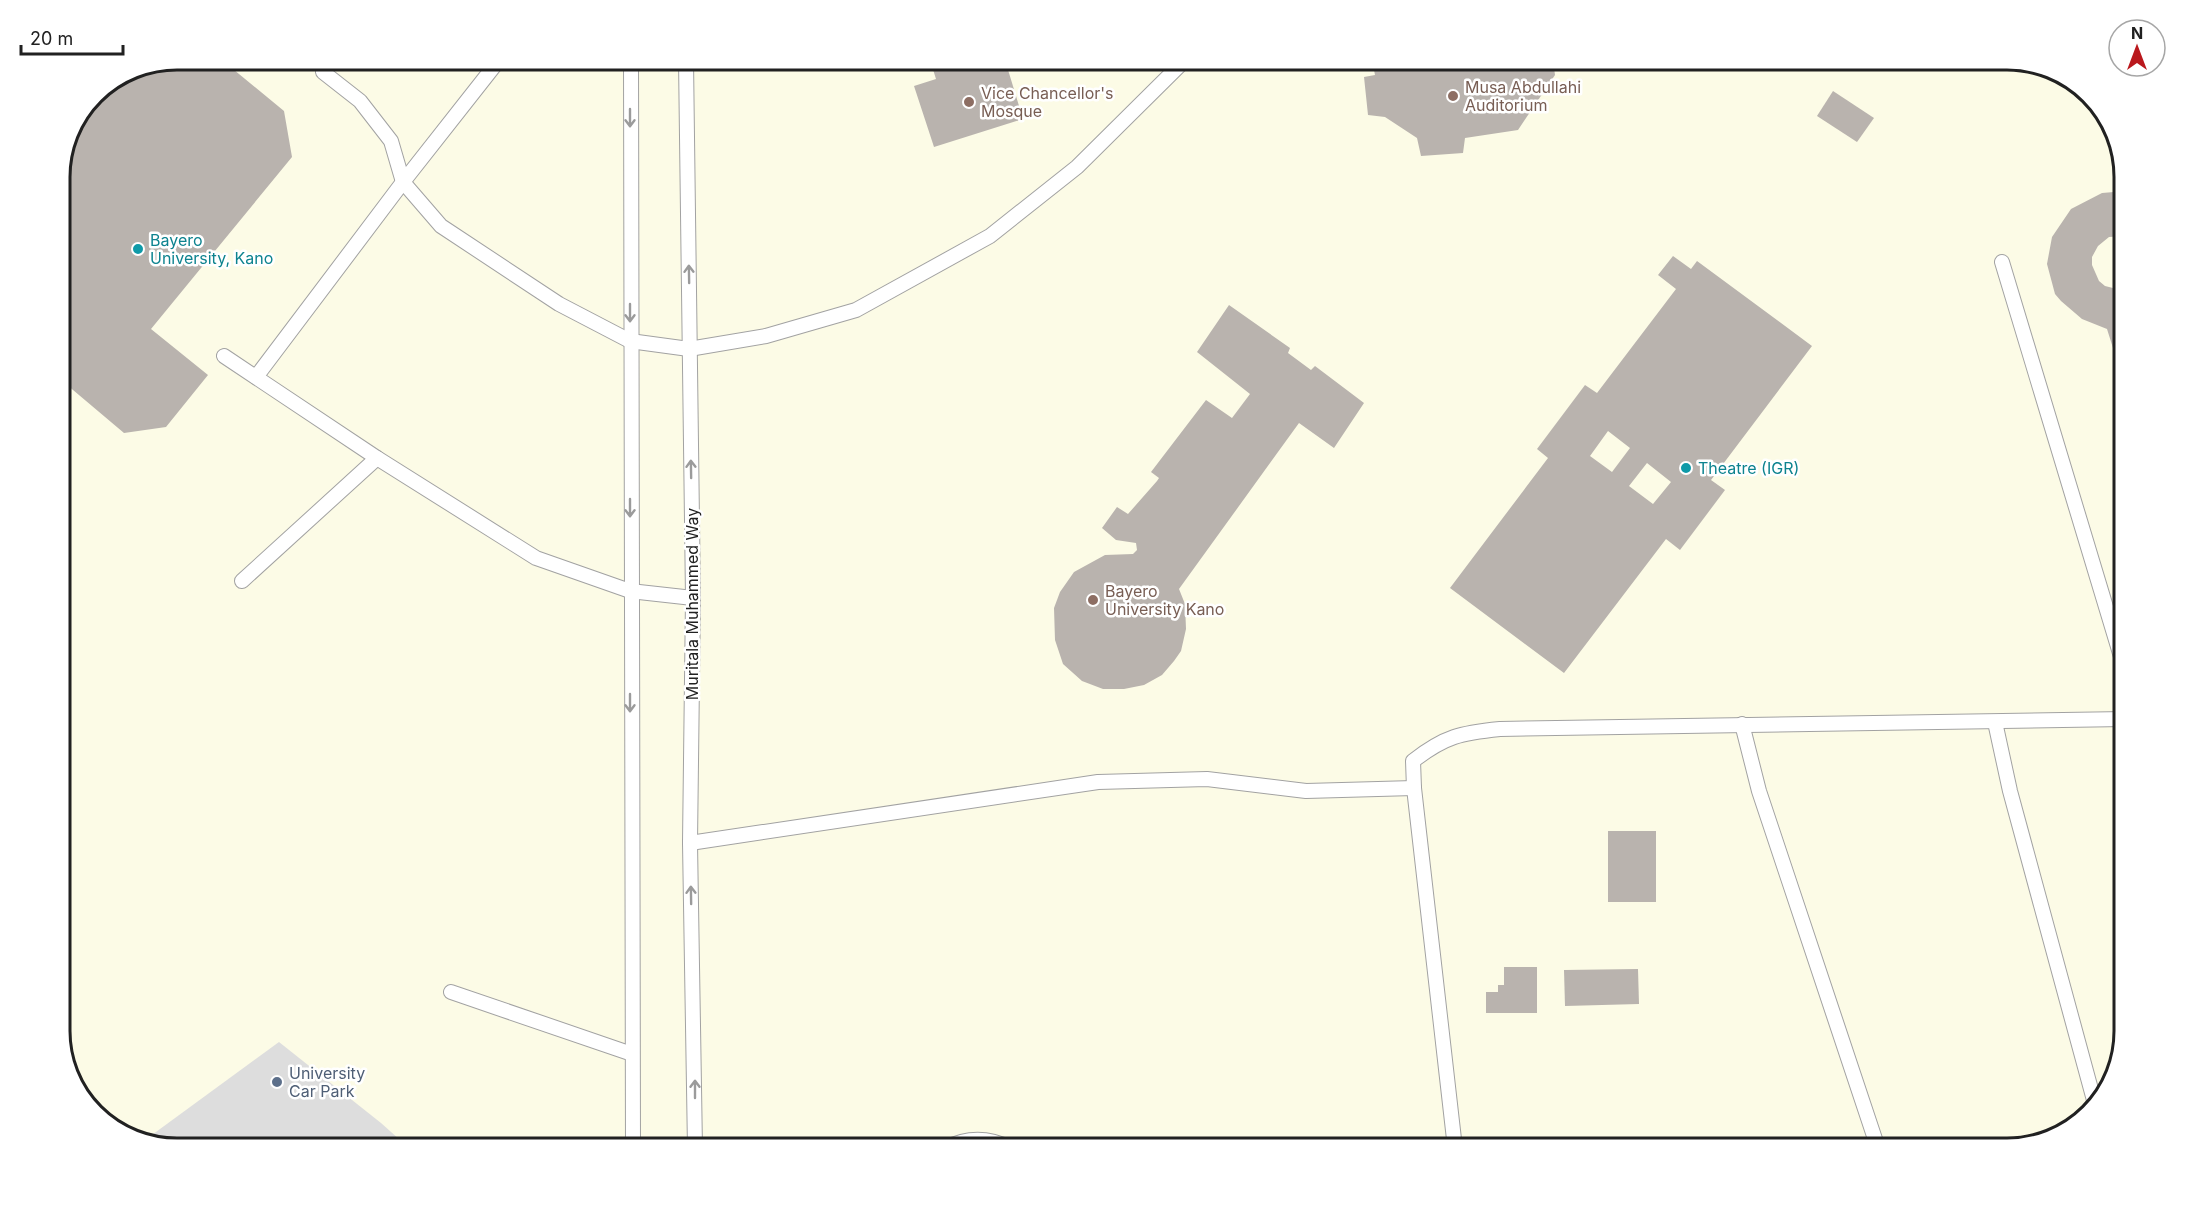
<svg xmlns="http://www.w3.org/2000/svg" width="2185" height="1208" viewBox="0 0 2185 1208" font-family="Inter,sans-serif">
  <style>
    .education { fill: #fcfbe6 }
    .parking { fill: #ddd }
    .building { fill: #b9b3ae; fill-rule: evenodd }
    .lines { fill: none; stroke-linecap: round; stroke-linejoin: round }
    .service-casing { stroke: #a2a2a2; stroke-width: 16 }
    .service { stroke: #fff; stroke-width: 14 }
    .oneway { stroke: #9b9b9b }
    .education-dot { fill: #8d6e63; stroke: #fff; stroke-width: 2 }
    .culture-dot { fill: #0f9aa8; stroke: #fff; stroke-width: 2 }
    .service-dot { fill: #5c6f8a; stroke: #fff; stroke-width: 2 }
    .labels { text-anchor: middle; stroke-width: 5; stroke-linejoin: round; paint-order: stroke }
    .education-label { font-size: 16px; fill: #785e54; stroke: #fff; text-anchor: start }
    .culture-label { font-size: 16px; fill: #0d838f; stroke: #fff; text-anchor: start }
    .street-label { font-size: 16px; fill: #212121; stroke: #fff }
    .service-label { font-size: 16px; fill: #4e5e75; stroke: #fff; text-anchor: start }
    .rim { fill: none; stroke: #212121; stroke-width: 3 }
  </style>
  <rect width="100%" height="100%" fill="#f0ede9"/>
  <polygon class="education" points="177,60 2008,60 2060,72 2105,112 2125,170 2125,1031 2113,1083 2073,1128 2008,1148 177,1148 125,1136 80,1096 60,1039 60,170 69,132 95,94 133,69"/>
  <polygon class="parking" points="279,1042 381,1123 409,1148 177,1148 145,1140"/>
  <g class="building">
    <polygon points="177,60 222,60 284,111 292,157 151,329 208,375 166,427 124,433 60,379 60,170 69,132 95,94 133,69"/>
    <polygon points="930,60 1005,60 1023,119 934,147 914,86 936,79"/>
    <polygon points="1372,60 1553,60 1555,75 1518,130 1465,138 1463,153 1421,156 1417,138 1385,117 1368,115 1364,77 1375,75"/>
    <polygon points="1833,91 1874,118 1857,142 1817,116"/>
    <polygon points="2114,192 2125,195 2125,236 2109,237 2098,246 2092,257 2092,265 2099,281 2105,286 2125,291 2124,383 2107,329 2082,319 2061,301 2055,294 2047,264 2052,237 2071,209 2102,193"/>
    <path d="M1673,256L1691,269L1697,261L1812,346L1711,480L1725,490L1680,550L1666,539L1564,673L1450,588L1548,458L1537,449L1585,385L1597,393L1676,289L1658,275ZM1608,431L1630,448L1612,472L1590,456ZM1647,463L1671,482L1653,504L1629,486Z"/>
    <polygon points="1229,305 1290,348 1288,353 1311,370 1315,366 1364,403 1334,448 1299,423 1179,589 1185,604 1186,629 1181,651 1174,661 1162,675 1144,685 1124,689 1103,689 1082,681 1063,664 1055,640 1054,608 1060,592 1074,572 1105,555 1133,554 1137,550 1136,543 1116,540 1102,528 1117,507 1128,514 1157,481 1159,478 1151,472 1206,400 1232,418 1250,394 1197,352"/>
    <rect x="1608" y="831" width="48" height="71"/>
    <polygon points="1504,967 1537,967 1537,1013 1486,1013 1486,992 1498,992 1498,985 1504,985"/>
    <polygon points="1638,969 1639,1004 1565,1006 1564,970"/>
  </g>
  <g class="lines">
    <g class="service-casing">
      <g id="service">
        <polyline points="631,60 633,1148"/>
        <polyline points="686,60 693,598 690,843 695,1148"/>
        <polyline points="323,72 360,101 391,141 403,182 441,226 559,304 630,341 689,349 766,336 856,310 990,236 1077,167 1185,60"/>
        <polyline points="2002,262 2125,670"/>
        <polyline points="224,356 377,458 536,558 630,591 693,598"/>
        <polyline points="256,377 403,182 499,60"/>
        <polyline points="242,581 377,458"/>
        <polyline points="1995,722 2010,791 2095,1104"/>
        <polyline points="1742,724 1759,791 1878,1148"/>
        <polyline points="690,843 1098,782 1207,779 1306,791 1414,788"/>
        <polyline points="451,992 632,1054"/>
        <path d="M946,1148C967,1137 988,1137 1010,1148"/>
        <path d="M1455,1148L1414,788L1413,761C1445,736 1461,733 1500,729L2125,719"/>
      </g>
    </g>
    <use href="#service" class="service"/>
  </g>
  <defs><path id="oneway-shaft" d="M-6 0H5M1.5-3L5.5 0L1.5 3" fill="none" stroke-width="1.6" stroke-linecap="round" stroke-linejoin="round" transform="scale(1.5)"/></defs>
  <g class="oneway">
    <use href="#oneway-shaft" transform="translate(630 118) rotate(90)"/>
    <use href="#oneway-shaft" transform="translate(689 274) rotate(-91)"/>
    <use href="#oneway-shaft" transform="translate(630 313) rotate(90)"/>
    <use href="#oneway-shaft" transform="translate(691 469) rotate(-91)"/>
    <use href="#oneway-shaft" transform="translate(630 508) rotate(90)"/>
    <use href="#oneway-shaft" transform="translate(630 703) rotate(90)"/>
    <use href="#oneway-shaft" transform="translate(691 895) rotate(-91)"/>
    <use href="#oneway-shaft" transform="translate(695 1089) rotate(-90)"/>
  </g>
  <g class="education-dot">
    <circle cx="1453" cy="96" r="6"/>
    <circle cx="969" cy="102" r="6"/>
    <circle cx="1093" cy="600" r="6"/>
  </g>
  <g class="culture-dot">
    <circle cx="138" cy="249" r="6"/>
    <circle cx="1686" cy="468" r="6"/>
  </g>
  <circle class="service-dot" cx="277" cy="1082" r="6"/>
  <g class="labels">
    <g class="education-label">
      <text x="1465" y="93">Musa Abdullahi<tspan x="1465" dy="18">Auditorium</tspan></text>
      <text x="981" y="99">Vice Chancellor's<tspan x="981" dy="18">Mosque</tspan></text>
      <text x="1105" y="597">Bayero<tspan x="1105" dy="18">University Kano</tspan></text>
    </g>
    <g class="culture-label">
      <text x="150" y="246">Bayero<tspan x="150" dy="18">University, Kano</tspan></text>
      <text x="1698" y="474">Theatre (IGR)</text>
    </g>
    <g class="street-label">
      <text transform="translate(692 604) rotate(-90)" y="6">Muritala Muhammed Way</text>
    </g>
    <g class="service-label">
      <text x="289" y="1079">University<tspan x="289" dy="18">Car Park</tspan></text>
    </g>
  </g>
  <path d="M0 0H2185V1208H0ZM177 70H2007A107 107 0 0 1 2114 177V1031A107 107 0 0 1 2007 1138H177A107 107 0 0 1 70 1031V177A107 107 0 0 1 177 70Z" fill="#fff" fill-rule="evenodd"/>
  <path class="rim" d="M177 70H2007A107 107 0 0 1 2114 177V1031A107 107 0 0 1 2007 1138H177A107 107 0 0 1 70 1031V177A107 107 0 0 1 177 70Z"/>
  <g transform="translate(2137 48)"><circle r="28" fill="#ffffff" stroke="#a6a6a6" stroke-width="1.5"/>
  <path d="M0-4.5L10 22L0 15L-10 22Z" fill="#ba181d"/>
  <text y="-9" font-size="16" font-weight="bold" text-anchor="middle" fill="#212121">N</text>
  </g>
  <path d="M21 45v9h102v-9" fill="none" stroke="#212121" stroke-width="3"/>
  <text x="30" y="45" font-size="18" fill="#212121" stroke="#ffffff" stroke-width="4.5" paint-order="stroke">20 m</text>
</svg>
